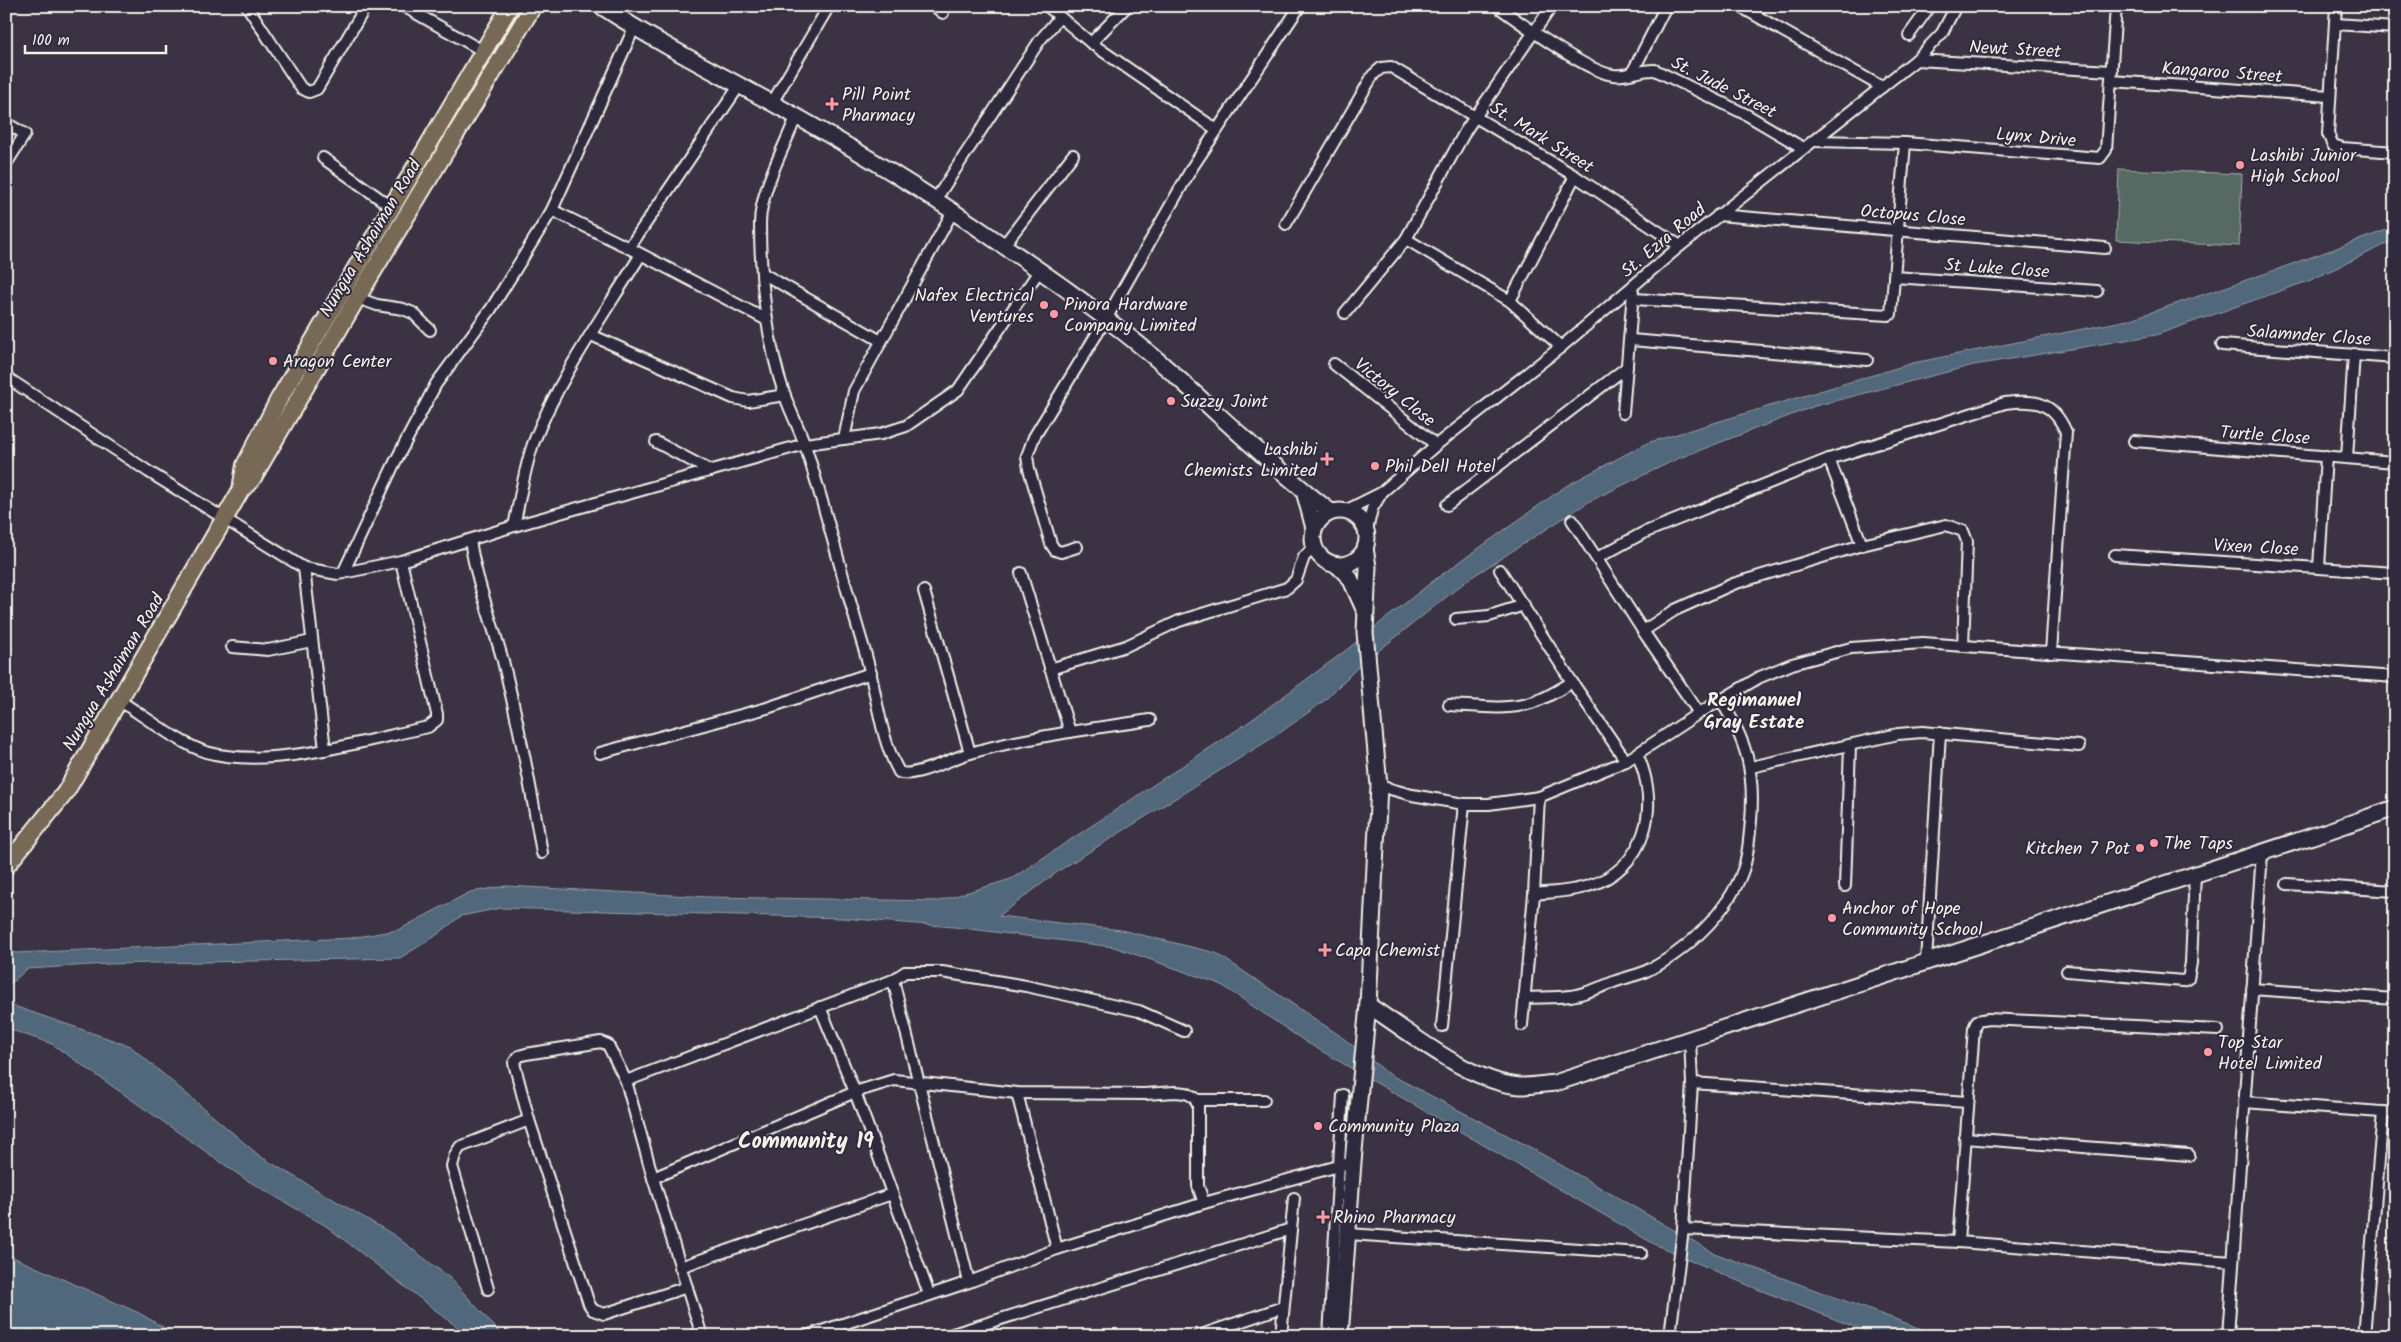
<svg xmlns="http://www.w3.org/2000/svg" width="2401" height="1342" viewBox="0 0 2401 1342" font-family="Kalam,sans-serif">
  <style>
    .green { fill: #566a64; stroke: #a5aea6 }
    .water { fill: #51677c; stroke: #929ea7 }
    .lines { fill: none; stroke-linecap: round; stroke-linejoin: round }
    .street-casing { stroke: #f4f1e8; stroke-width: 14 }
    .secondary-casing { stroke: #f4f1e8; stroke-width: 19 }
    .primary-casing { stroke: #f4f1e8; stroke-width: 20 }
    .street { stroke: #2f2a3d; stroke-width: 10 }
    .secondary { stroke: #2f2a3d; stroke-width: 15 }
    .primary { stroke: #776954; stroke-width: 16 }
    .poi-dot { fill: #ff9aa2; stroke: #2f2a3d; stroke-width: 2 }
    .labels { text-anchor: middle; stroke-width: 4; stroke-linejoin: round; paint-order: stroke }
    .street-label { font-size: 18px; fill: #f4f1e8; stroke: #2f2a3d }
    .poi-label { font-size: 18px; fill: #f4f1e8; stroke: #2f2a3d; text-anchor: start }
    .neighbourhood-label { font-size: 19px; font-weight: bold; fill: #f4f1e8; stroke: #2f2a3d }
    .district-label { font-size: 22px; font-weight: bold; fill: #f4f1e8; stroke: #2f2a3d }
  </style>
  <rect width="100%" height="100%" fill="#3b3343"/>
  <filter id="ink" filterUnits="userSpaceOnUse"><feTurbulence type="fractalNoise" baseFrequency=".02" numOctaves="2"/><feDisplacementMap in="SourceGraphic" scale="10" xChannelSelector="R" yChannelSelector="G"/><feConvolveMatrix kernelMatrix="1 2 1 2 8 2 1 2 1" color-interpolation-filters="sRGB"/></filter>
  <g filter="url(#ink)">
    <polygon class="green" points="2119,169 2242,174 2239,246 2116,240"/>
    <g class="water">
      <polygon points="2395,227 2395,240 2311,280 2156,335 1974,365 1815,406 1677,459 1590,501 1469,579 1357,668 1324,701 1277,735 1060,870 999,916 1121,930 1216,953 1339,1035 1389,1074 1526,1145 1714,1253 1941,1336 1878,1336 1752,1287 1654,1244 1306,1042 1220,984 1114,947 954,927 842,918 501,908 461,916 434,937 400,958 107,964 27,969 6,988 6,950 17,953 351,938 398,930 470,892 507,886 708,897 939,901 1011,879 1246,724 1345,651 1433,581 1566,486 1647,443 1913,363 2128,320 2267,273"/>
      <polygon points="6,1000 8,1004 130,1046 261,1157 394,1235 451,1279 503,1336 469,1336 326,1226 245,1179 52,1044 6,1028"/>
      <polygon points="6,1254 139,1313 178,1336 37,1336 28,1331 23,1336 6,1336"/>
    </g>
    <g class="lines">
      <g class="street-casing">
        <g id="street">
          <polyline points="247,6 301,88 309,92 317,89 366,6"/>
          <polyline points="403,6 483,51"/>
          <polyline points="934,6 943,13"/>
          <polyline points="1047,6 1091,43 1217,130"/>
          <path d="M1497,6C1521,23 1587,72 1613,75C1628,77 1641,69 1655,70L1747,115L1803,148"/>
          <polyline points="1739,6 1882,87"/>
          <polyline points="2336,6 2328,134 2333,145 2342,148 2395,152"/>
          <polyline points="2336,24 2395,28"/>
          <polyline points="1909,35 1930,6"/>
          <polyline points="1091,43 1127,6"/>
          <polyline points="1916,60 2112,71"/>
          <polyline points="1632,73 1666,6"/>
          <polyline points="2111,81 2330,96"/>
          <polyline points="772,103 829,6"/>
          <path d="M796,117C784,148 760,191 760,224C760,279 767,344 785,396C791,413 799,428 805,445C827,513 844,584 865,652C877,692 879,736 899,772C912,779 951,759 967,754C1024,737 1091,729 1150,720"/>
          <polyline points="6,123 25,134 6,164"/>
          <polyline points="1815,141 1905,143 2100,158 2106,150 2116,6"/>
          <polyline points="323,158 393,208"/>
          <polyline points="936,199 1040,40 1059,18"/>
          <polyline points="552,210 629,248 767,320"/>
          <polyline points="1718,215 2105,248"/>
          <polyline points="1286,224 1373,75 1381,68 1391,67 1575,176 1680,246"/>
          <polyline points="1406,239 1510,301 1561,347"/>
          <polyline points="1004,245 1073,155"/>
          <polyline points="629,248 739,86"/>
          <polyline points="762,273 881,341"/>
          <polyline points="1894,277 2097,291"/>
          <polyline points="357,298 377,305 403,309 413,313 430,330"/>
          <polyline points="1634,299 1888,315 1891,314 1905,143"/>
          <polyline points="1510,301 1575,176"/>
          <polyline points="1345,313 1406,239 1466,130 1552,6"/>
          <polyline points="591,335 733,398 748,401 785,395"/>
          <polyline points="1631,340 1867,360"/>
          <polyline points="2222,345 2395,358"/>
          <polyline points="1334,364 1436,445"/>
          <polyline points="6,377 149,472 304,568 338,574 401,561 514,526 805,444 881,434 906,426 958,390 1039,271"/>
          <polyline points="1623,413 1633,292"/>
          <polyline points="844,439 854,391 953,211"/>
          <polyline points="2134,441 2395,462"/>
          <polyline points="656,442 711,471"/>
          <polyline points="2347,457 2354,354"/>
          <polyline points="1829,459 1862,545"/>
          <polyline points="1447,505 1627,367"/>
          <polyline points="1345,511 1381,493 1436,445 1561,347 1680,246 1916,60 1942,33 1956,6"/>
          <polyline points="1572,520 1643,631 1699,713"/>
          <path d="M514,526C520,499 524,470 533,444C559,377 603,316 640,256"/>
          <polyline points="1366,534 1372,509 1381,494"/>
          <path d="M470,540C476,581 492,621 503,661C519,725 531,788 542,853"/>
          <polyline points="1077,547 1061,552 1055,550 1051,544 1029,469 1027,456 1034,437 1106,319 1193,166 1300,6"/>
          <polyline points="2115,555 2395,573"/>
          <path d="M1597,558L1643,533L1829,459L2005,403C2036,399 2053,402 2066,432L2051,653"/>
          <polyline points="2319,567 2326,456"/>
          <polyline points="304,568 325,750"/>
          <polyline points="1500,570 1572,682 1626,761"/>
          <polyline points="343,573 394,464 436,384 491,309 552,210 634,28"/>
          <polyline points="1021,573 1070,732"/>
          <polyline points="924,591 970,753"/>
          <polyline points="1456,619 1489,616 1524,605"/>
          <polyline points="1643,631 1675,610 1733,584 1862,545 1946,525 1963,531 1967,541 1963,646"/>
          <polyline points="232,647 268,650 312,641"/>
          <polyline points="1050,669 1126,646 1179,621 1287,588 1296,580 1304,557 1314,547"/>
          <path d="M120,701C144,716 180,744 206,752C271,770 362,741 428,727L437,720V714L401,561"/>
          <path d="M1449,705C1475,706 1505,711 1531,703C1545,699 1559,690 1572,682"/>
          <polyline points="600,753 767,708 871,673"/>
          <polyline points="1751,767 1898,734 1922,732 2079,746"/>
          <polyline points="1379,786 1412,795 1464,804 1489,804 1539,797 1626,761 1699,713 1760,677 1792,664 1851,648 1923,643 2395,677"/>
          <polyline points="2287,884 2395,891"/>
          <polyline points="1845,886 1850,746"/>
          <path d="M1534,894C1552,892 1571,892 1588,886C1647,868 1661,805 1637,754"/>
          <polyline points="1926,962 1940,733"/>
          <polyline points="2067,971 2183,981 2188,979 2191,963 2195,874"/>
          <polyline points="893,980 969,1282"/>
          <polyline points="2252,989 2395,999"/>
          <path d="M1524,998C1539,997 1555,998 1570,996C1586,994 1601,987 1616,981C1625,978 1633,976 1642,973C1683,955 1728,913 1743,870C1749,854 1749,838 1751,821C1755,771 1747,742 1720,699"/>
          <polyline points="820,1007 855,1092 929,1294"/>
          <polyline points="1522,1025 1534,894 1539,797"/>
          <polyline points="1442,1026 1464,804"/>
          <polyline points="626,1081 608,1045 601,1042 526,1054 519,1056 514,1063 529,1120 589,1304 593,1310 604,1314 687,1287"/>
          <polyline points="1692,1083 1967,1102"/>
          <polyline points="1017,1093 1057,1249"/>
          <polyline points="1197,1100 1264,1100"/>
          <polyline points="2244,1102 2395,1113"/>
          <polyline points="1965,1138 2189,1155"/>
          <polyline points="653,1178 855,1092 894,1080 1017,1093 1145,1094 1175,1092 1186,1093 1194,1097 1198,1105 1198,1186 1204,1203"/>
          <polyline points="1683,1229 1958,1242 2233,1262"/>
          <polyline points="1348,1234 1641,1253"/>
          <polyline points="1958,1242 1974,1028 1977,1021 1988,1019 2218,1030"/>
          <polyline points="680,1267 892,1194"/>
          <polyline points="488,1289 452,1166 455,1155 460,1147 529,1120"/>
          <polyline points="702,1336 653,1178 626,1081 893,980 905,972 942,972 1026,986 1139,1011 1184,1031"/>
          <polyline points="807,1336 969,1282 1057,1249 1204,1203 1353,1162"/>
          <polyline points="946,1336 1291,1229"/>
          <polyline points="1198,1336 1283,1307"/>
          <polyline points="1281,1336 1294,1198"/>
          <polyline points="1329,1336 1343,1095"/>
          <polyline points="1670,1336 1683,1229 1692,1083 1690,1039"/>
          <polyline points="2228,1336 2262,853"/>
          <polyline points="2364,1336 2383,1112"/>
        </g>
      </g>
      <g class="secondary-casing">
        <g id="secondary">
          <path d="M601,6C656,42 715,72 772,103C851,146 928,193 1001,244C1059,283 1117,324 1169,370C1223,418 1274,468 1331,512"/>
          <polyline points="1304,491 1314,528"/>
          <circle cx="1340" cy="538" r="27"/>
          <polyline points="1337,565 1350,578 1364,609"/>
          <path d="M1368,1005C1409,1032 1471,1083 1520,1086C1532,1086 1544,1084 1555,1083L2325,832L2395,808"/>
          <polyline points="1340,1336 1353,1162 1368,1005 1379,786 1365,632 1368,567 1365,548"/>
        </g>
      </g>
      <g class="primary-casing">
        <g id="primary">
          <polyline points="241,490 245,465 279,399 510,6"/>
          <polyline points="6,866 65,793 241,490 252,479 357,298 533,6"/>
        </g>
      </g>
      <use href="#street" class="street"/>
      <use href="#secondary" class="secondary"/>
      <use href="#primary" class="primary"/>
    </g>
  </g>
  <g class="poi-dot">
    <path d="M829.5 96.5h5v5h5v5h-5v5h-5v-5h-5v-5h5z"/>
    <circle cx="2240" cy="165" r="5"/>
    <circle cx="1044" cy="305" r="5"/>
    <circle cx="1054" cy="314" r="5"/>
    <circle cx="273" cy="361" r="5"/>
    <circle cx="1171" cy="401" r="5"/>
    <path d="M1324.5 451.5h5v5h5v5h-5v5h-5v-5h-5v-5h5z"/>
    <circle cx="1375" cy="466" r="5"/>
    <circle cx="2154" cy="843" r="5"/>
    <circle cx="2140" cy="848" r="5"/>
    <circle cx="1832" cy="918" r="5"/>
    <path d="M1322.5 942.5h5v5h5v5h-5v5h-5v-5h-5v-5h5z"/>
    <circle cx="2208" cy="1052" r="5"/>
    <circle cx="1318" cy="1126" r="5"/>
    <path d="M1320.5 1209.5h5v5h5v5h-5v5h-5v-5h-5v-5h5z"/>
  </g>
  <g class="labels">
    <g class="street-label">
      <text transform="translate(2015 49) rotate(3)" y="6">Newt Street</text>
      <text transform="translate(2222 72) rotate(4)" y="6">Kangaroo Street</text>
      <text transform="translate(1724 87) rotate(27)" y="6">St. Jude Street</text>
      <text transform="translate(1542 137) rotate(32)" y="6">St. Mark Street</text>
      <text transform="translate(2036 137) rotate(5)" y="6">Lynx Drive</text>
      <text transform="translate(1913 215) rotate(5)" y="6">Octopus Close</text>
      <text transform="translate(370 238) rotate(-59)" y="6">Nungua Ashaiman Road</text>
      <text transform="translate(1663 240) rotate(-40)" y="6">St. Ezra Road</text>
      <text transform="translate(1997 268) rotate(4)" y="6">St Luke Close</text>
      <text transform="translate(2309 335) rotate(4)" y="6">Salamnder Close</text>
      <text transform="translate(1395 392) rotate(39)" y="6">Victory Close</text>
      <text transform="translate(2265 435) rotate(4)" y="6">Turtle Close</text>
      <text transform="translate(2256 547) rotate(3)" y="6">Vixen Close</text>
      <text transform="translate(113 672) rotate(-59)" y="6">Nungua Ashaiman Road</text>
    </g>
    <g class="poi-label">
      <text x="842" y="100">Pill Point<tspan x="842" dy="21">Pharmacy</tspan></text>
      <text x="2250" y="161">Lashibi Junior<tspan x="2250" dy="21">High School</tspan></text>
      <text x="1034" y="301" text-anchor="end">Nafex Electrical<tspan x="1034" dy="21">Ventures</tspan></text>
      <text x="1064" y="310">Pinora Hardware<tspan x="1064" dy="21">Company Limited</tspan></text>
      <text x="283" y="367">Aragon Center</text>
      <text x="1181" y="407">Suzzy Joint</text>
      <text x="1317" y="455" text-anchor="end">Lashibi<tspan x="1317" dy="21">Chemists Limited</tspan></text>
      <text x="1385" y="472">Phil Dell Hotel</text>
      <text x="2164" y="849">The Taps</text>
      <text x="2130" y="854" text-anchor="end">Kitchen 7 Pot</text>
      <text x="1842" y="914">Anchor of Hope<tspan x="1842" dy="21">Community School</tspan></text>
      <text x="1335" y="956">Capa Chemist</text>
      <text x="2218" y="1048">Top Star<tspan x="2218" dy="21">Hotel Limited</tspan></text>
      <text x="1328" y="1132">Community Plaza</text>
      <text x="1333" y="1223">Rhino Pharmacy</text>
    </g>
    <g class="neighbourhood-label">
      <text x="1754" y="706">Regimanuel<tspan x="1754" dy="22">Gray Estate</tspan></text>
    </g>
    <g class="district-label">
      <text x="806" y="1148">Community 19</text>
    </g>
  </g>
  <rect width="2401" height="1342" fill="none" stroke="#2f2a3d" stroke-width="25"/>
  <rect x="12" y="12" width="2376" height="1317" fill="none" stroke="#f4f1e8" stroke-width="2" filter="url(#ink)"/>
  <path d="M25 45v8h141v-8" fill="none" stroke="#f4f1e8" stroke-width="2.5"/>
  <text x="32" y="45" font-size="15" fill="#f4f1e8" stroke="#2f2a3d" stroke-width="4" paint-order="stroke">100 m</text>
</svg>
